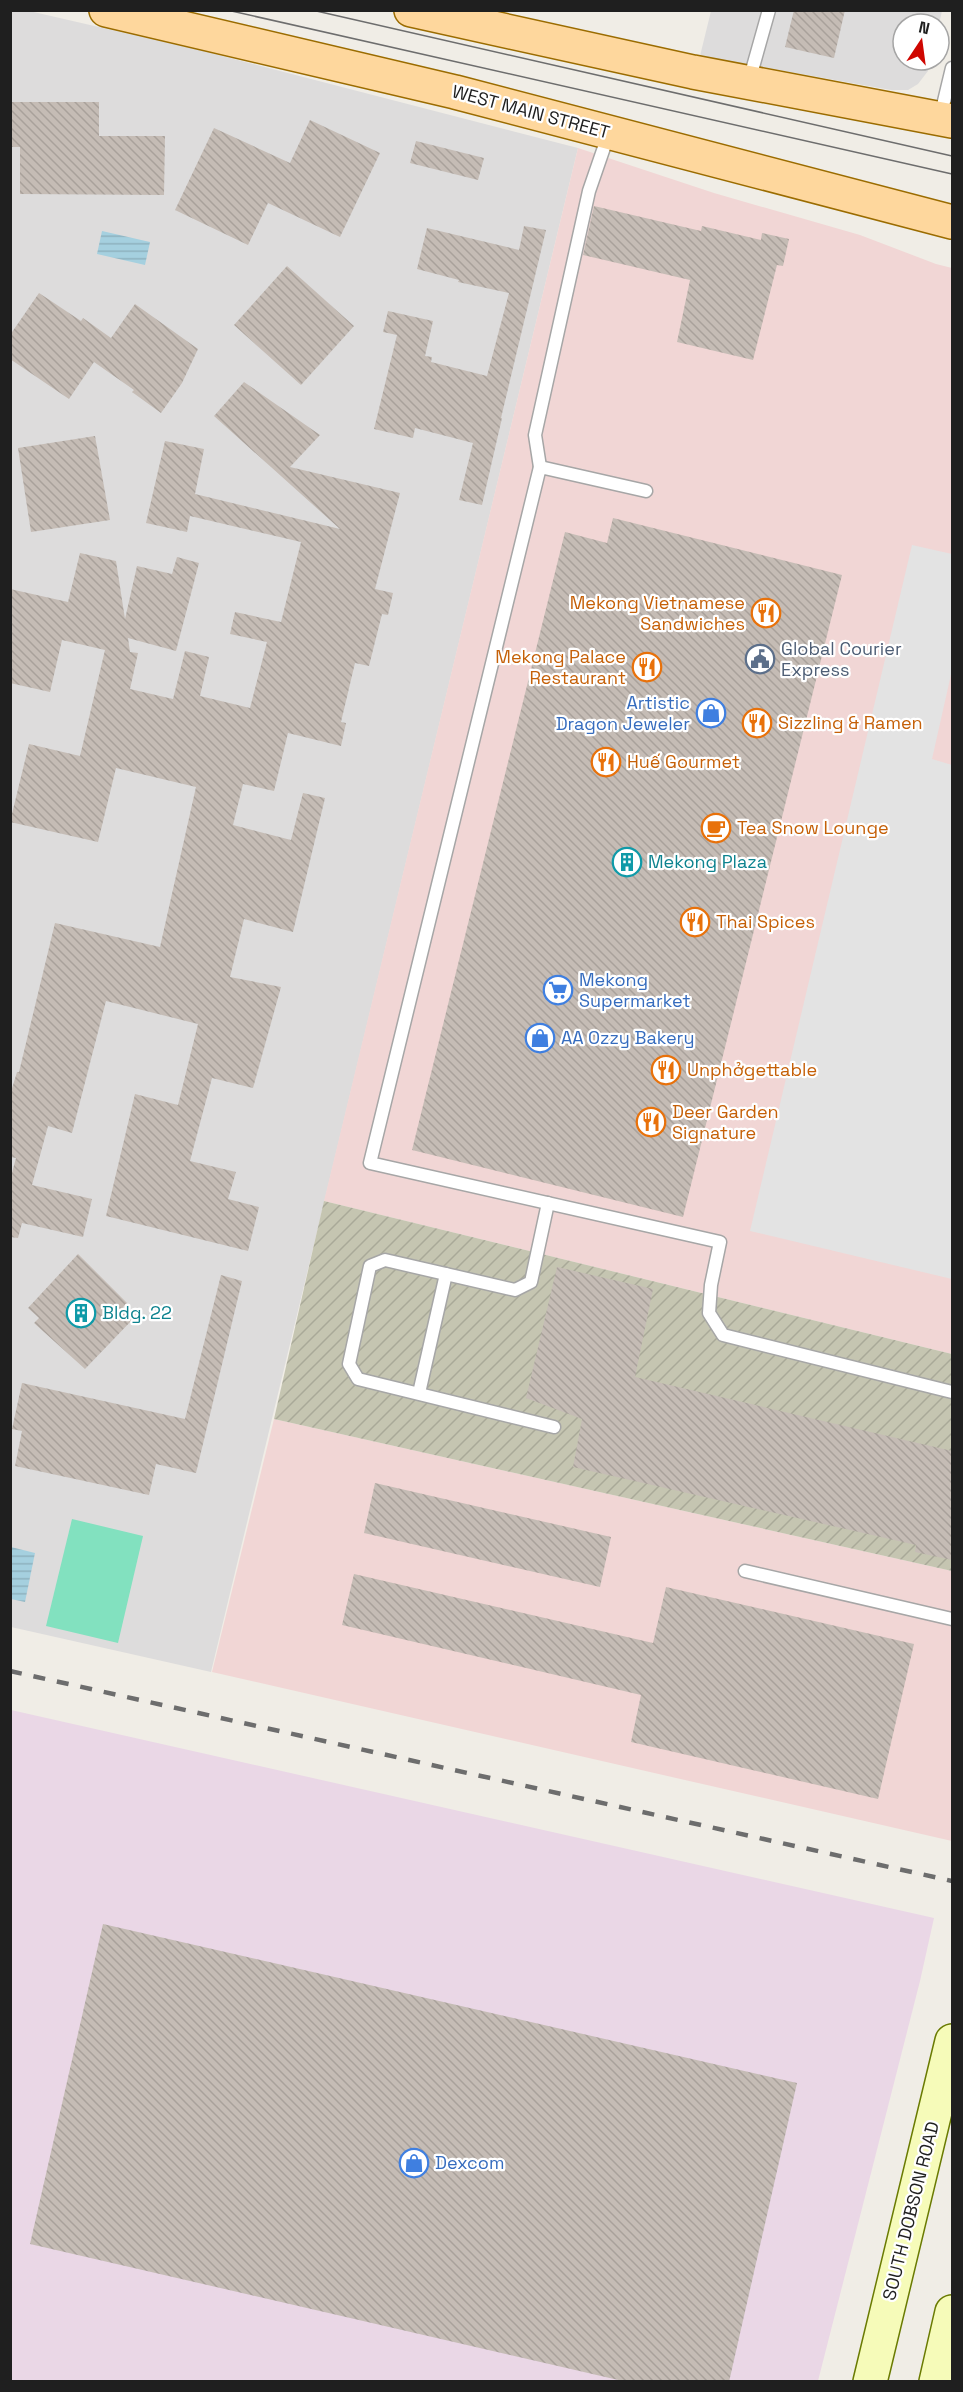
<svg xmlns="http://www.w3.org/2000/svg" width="963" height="2392" viewBox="0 0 963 2392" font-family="'Space Grotesk',sans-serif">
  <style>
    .residential { fill: #dddcdc }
    .commercial { fill: #f1d6d5 }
    .industrial { fill: #ead7e6 }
    .construction { fill: url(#construction-furrows) }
    .pitch { fill: #82e1bf }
    .parking { fill: #e3e3e3 }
    .water { fill: url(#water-rules) }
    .building { fill: url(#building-back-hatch) }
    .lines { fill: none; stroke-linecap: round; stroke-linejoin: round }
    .service-casing { stroke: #a6a6a6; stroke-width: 15 }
    .secondary-casing { stroke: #6a7b02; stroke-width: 36 }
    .primary-casing { stroke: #9b6c00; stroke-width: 36 }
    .service { stroke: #fff; stroke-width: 12 }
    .secondary { stroke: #f6fbb9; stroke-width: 33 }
    .primary { stroke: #fed79d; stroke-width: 33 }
    .tram { stroke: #6d6d6d; stroke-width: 1.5 }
    .rail { stroke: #6d6d6d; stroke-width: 4.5; stroke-dasharray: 12 12; stroke-linecap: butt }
    .labels { text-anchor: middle; stroke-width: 4.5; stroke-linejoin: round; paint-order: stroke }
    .street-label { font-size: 18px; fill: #1f1f1f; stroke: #fff }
    .food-label { font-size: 18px; fill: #c56008; stroke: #fff; text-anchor: start }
    .service-label { font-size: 18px; fill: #4e5e75; stroke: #fff; text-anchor: start }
    .shop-label { font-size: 18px; fill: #366cbe; stroke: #fff; text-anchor: start }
    .culture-label { font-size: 18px; fill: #0d838f; stroke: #fff; text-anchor: start }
  </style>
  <defs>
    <pattern id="construction-furrows" width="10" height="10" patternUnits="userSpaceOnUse" patternTransform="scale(1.5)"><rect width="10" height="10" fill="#c5c5b1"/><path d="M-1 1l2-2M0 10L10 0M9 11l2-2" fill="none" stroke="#a9a998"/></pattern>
    <pattern id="water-rules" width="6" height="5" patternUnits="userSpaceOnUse" patternTransform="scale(1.5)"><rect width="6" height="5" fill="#a5d0df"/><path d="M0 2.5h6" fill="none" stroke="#8eb2bf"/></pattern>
    <pattern id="building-back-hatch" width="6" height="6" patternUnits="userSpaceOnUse" patternTransform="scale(1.5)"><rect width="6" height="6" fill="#c5bcb5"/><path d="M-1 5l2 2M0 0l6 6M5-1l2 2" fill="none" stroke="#a9a19b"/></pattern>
  </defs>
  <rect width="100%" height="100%" fill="#f0ede6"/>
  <g class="residential">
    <polygon points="25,10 203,51 578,148 211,1672 11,1627 10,11"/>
    <polygon points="711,11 942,11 939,24 903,24 903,60 930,60 928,71 918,84 908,90 891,90 700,56"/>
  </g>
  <g class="commercial">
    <polygon points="578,148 714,193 860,235 936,264 952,268 952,1354 324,1201"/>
    <polygon points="274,1419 952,1571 952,1841 212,1672"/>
  </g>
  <polygon class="industrial" points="11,1710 934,1918 920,1981 818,2381 11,2382"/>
  <polygon class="construction" points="324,1201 952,1354 952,1571 274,1419"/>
  <polygon class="pitch" points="72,1519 143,1536 118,1643 46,1626"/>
  <polygon class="parking" points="912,545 952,554 952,670 932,759 952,765 952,1279 750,1231"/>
  <g class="water">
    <polygon points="102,231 150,242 145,265 97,254"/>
    <polygon points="11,1547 35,1553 25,1602 11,1599"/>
  </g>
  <g class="building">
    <polygon points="794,10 845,10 834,58 785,47"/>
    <polygon points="10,102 99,102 99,136 165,136 164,195 20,194 20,147 10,147"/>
    <polygon points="310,120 380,153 340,237 268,203 248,245 175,210 214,128 290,163"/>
    <polygon points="416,141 484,158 478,180 410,163"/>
    <polygon points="594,206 701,231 702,226 761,240 762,233 789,239 783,266 777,265 753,360 677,342 690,280 583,255"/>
    <polygon points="524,226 546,230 501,418 502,418 482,505 459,500 473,443 415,428 413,438 374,429 397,335 383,332 388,311 433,321 425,356 432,357 431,362 487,376 509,293 458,282 459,280 417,269 427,228 519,250"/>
    <polygon points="287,266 354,326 301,385 234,325"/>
    <polygon points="39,293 81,321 83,318 111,338 135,304 198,349 182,383 161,413 132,392 134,390 94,362 69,399 10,359 10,335"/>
    <polygon points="244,382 320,435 290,467 400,493 375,589 393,593 388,615 382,614 369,666 355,663 341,722 346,723 341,746 288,733 274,791 243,784 233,825 291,840 303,793 325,798 293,932 244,919 230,977 281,987 253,1088 212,1078 190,1161 236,1172 228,1199 259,1207 248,1251 106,1216 135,1094 178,1105 198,1024 106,1001 72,1133 48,1126 32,1185 92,1199 83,1237 22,1223 18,1238 10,1237 10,1180 16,1158 10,1157 10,1095 17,1072 19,1072 55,923 160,947 196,787 116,768 98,842 10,822 29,744 80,756 105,650 62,640 50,692 10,683 10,589 68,602 80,553 116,561 125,619 137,566 172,574 177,557 199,563 176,651 128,638 130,652 138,653 130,689 173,699 185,651 209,657 200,696 250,708 267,642 230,634 235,612 281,622 301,542 190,516 187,532 146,523 165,441 204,449 195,494 340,529 214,416"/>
    <polygon points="95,436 110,520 31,532 18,448"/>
    <polygon points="613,518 842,575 683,1217 412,1150 565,532 607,543"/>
    <polygon points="78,1254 127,1303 123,1307 134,1318 85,1369 34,1323 39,1318 28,1308"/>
    <polygon points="557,1267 653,1289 635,1377 952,1451 952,1560 915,1552 916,1545 573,1467 582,1419 526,1398"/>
    <polygon points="221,1275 242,1281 196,1473 156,1464 149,1495 15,1466 22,1431 12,1429 22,1383 185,1419"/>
    <polygon points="375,1483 611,1537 600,1587 364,1533"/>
    <polygon points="354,1574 653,1643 666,1587 914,1644 878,1799 631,1742 641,1695 342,1625"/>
    <polygon points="103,1924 797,2083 729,2382 627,2382 30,2244"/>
  </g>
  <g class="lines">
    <g class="service-casing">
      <g id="service">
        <polyline points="749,81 769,10"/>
        <polyline points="940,118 952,68"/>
        <polyline points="540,467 535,435 589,191 609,133"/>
        <polyline points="646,491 540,467 370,1163 720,1242 711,1285 709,1313 723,1335 952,1392"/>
        <polyline points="548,1203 531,1282 515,1290 385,1260 370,1266 349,1364 358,1379 554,1427"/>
        <polyline points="419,1393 446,1274"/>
        <polyline points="745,1571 952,1619"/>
      </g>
    </g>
    <g class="secondary-casing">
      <g id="secondary">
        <polyline points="870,2382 952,2041"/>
        <polyline points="936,2382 952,2312"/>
      </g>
    </g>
    <g class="primary-casing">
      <g id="primary">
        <polyline points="106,10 455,92 952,222"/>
        <polyline points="411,10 693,72 952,121"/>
      </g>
    </g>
    <use href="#service" class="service"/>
    <use href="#secondary" class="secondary"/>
    <use href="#primary" class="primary"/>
    <g class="tram">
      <polyline points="227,10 952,174"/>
      <polyline points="312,10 952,156"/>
    </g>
    <polyline class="rail" points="10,1671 952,1881"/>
  </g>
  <defs>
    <g id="restaurant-ring" transform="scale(1.5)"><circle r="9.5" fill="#fff" stroke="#e8710a" stroke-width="1.5"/><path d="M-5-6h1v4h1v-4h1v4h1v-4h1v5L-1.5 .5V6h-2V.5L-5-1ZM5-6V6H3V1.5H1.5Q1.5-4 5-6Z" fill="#e8710a"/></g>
    <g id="civic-ring" transform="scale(1.5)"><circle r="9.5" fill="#fff" stroke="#5c6f8a" stroke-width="1.5"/><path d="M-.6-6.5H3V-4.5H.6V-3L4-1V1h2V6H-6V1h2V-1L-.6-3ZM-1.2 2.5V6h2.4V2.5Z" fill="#5c6f8a"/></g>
    <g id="shop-ring" transform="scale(1.5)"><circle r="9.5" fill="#fff" stroke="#3f7fe0" stroke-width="1.5"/><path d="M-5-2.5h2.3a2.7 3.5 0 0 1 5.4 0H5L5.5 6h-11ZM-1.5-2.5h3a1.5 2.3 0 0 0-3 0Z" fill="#3f7fe0"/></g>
    <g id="cafe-ring" transform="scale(1.5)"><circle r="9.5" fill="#fff" stroke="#e8710a" stroke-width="1.5"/><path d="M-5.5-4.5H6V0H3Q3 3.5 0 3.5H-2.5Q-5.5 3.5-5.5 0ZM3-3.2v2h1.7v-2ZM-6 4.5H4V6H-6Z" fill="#e8710a"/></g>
    <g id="building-ring" transform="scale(1.5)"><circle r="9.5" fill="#fff" stroke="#0f9aa8" stroke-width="1.5"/><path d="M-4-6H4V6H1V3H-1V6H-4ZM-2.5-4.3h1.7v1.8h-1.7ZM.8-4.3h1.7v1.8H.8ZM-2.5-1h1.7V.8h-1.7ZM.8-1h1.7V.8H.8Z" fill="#0f9aa8"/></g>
    <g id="supermarket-ring" transform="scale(1.5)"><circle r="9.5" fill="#fff" stroke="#3f7fe0" stroke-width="1.5"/><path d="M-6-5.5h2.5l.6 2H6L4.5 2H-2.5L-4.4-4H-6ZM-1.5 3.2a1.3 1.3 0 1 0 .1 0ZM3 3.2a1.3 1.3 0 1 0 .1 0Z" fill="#3f7fe0"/></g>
  </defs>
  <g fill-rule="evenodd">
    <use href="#restaurant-ring" x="766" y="613"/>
    <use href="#civic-ring" x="760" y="659"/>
    <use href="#restaurant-ring" x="647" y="667"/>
    <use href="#shop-ring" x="711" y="713"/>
    <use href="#restaurant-ring" x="757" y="723"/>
    <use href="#restaurant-ring" x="606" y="762"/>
    <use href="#cafe-ring" x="716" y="828"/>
    <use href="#building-ring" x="627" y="862"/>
    <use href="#restaurant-ring" x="695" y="922"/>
    <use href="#supermarket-ring" x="558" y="990"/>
    <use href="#shop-ring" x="540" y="1038"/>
    <use href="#restaurant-ring" x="666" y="1070"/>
    <use href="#restaurant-ring" x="651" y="1122"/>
    <use href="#building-ring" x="81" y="1313"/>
    <use href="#shop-ring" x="414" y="2163"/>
  </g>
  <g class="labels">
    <g class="street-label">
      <text transform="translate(531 112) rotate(15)" y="6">WEST MAIN STREET</text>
      <text transform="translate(911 2211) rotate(-76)" y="6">SOUTH DOBSON ROAD</text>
    </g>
    <g class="food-label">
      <text x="745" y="609" text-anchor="end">Mekong Vietnamese<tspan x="745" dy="21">Sandwiches</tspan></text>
      <text x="626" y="663" text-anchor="end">Mekong Palace<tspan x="626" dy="21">Restaurant</tspan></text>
      <text x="778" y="729">Sizzling &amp; Ramen</text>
      <text x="627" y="768">Huế Gourmet</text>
      <text x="737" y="834">Tea Snow Lounge</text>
      <text x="716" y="928">Thai Spices</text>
      <text x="687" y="1076">Unphởgettable</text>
      <text x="672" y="1118">Deer Garden<tspan x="672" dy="21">Signature</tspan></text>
    </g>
    <g class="service-label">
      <text x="781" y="655">Global Courier<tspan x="781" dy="21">Express</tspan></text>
    </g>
    <g class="shop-label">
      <text x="690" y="709" text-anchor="end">Artistic<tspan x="690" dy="21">Dragon Jeweler</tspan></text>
      <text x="579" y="986">Mekong<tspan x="579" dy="21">Supermarket</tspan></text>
      <text x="561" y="1044">AA Ozzy Bakery</text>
      <text x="435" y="2169">Dexcom</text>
    </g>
    <g class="culture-label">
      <text x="648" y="868">Mekong Plaza</text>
      <text x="102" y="1319">Bldg. 22</text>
    </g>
  </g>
  <rect width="963" height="2392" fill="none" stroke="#1f1f1f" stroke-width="24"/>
  <g transform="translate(921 42) rotate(13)"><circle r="28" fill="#ffffff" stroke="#a5a5a5" stroke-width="1.5"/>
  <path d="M0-4.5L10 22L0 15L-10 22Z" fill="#cf0600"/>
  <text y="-9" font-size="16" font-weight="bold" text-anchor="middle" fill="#1f1f1f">N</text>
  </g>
</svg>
